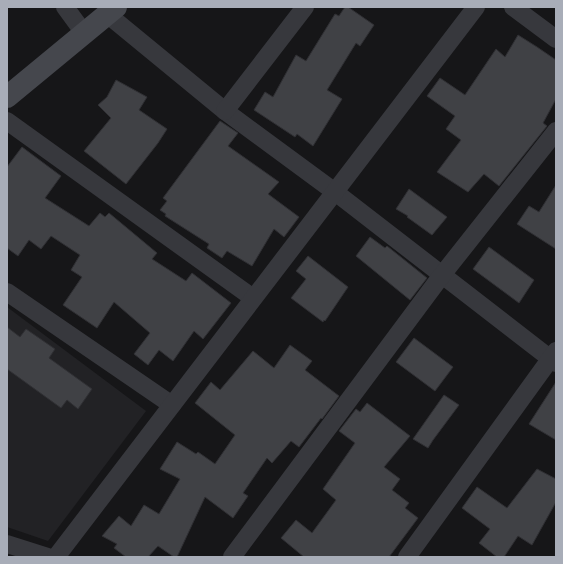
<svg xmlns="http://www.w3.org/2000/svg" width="563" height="564" viewBox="0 0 563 564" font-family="Helvetica,sans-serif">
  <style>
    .built { fill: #222225 }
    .building { fill: #404145; stroke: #303034 }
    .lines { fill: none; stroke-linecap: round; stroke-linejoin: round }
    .street { stroke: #37383d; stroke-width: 18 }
    .secondary { stroke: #45474d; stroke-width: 22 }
  </style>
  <rect width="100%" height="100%" fill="#161618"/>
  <polygon class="built" points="7,307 146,411 48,541 7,527"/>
  <g class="building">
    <polygon points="345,7 348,7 374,25 360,46 356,43 327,90 342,99 313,146 297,134 295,137 254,110 265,92 273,97 296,55 306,61 335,14 339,16"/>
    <polygon points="518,35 537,47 556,60 556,99 543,123 547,126 499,186 484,174 468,192 437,172 461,140 446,129 455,116 427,96 440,78 465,95 496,49 505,57"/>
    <polygon points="116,80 147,97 139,110 167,129 158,143 126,184 84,151 111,118 98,105 107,97"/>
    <polygon points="220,121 238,133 228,146 279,182 268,194 299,217 284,237 274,229 252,266 227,251 222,258 207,248 209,244 165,216 166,214 160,210 167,201 163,198"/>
    <polygon points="22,147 61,176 45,198 89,226 100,213 105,217 109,213 157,253 152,259 186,281 192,273 231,303 203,339 194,331 173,361 159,350 148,365 134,354 150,333 114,302 97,328 63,305 82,277 71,270 80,255 51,236 41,249 29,240 18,256 7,248 7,167"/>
    <polygon points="556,185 556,249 517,224 529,206 539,212"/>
    <polygon points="409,189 447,217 432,235 407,217 408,216 396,209"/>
    <polygon points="370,237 385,248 387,246 427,278 410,300 356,256"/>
    <polygon points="489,247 534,280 519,303 473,269"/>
    <polygon points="308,256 348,287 325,321 324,320 323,322 291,298 306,279 296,271"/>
    <polygon points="7,327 20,337 26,329 55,349 49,358 92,389 78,409 67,400 61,408 7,369"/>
    <polygon points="414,338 453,367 435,391 396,362"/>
    <polygon points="290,345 312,361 305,370 339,396 322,419 321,418 299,447 291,441 272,463 267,458 243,493 248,496 233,518 205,497 177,557 174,557 158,546 148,557 126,557 114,548 117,544 102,536 119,516 131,526 144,505 159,514 180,479 160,469 177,442 196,454 198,452 215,464 235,435 195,403 211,382 220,390 253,351 274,368"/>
    <polygon points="556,382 556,440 529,424"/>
    <polygon points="444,395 459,405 433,440 428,448 413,439"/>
    <polygon points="367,403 410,436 384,467 400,479 392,490 409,503 405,508 418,518 389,557 304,557 281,538 296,520 312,533 336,500 323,489 355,443 339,431 356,409 360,412"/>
    <polygon points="537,469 556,479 556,502 532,545 518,536 504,557 497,557 479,543 490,529 462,508 477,487 507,508"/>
  </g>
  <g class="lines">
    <g class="street">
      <polyline points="65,7 84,33"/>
      <polyline points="513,7 556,39"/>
      <polyline points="107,14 225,111 335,192 556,363"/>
      <polyline points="225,111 305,7"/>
      <polyline points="7,121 253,298"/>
      <polyline points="7,292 172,405"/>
      <polyline points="7,544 48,557"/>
      <polyline points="56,557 476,7"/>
      <polyline points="232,557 442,275 556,131"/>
      <polyline points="407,557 556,351"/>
    </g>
    <polyline class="secondary" points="7,97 116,7"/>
  </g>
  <rect width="563" height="564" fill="none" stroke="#a8adb8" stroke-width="16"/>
</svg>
